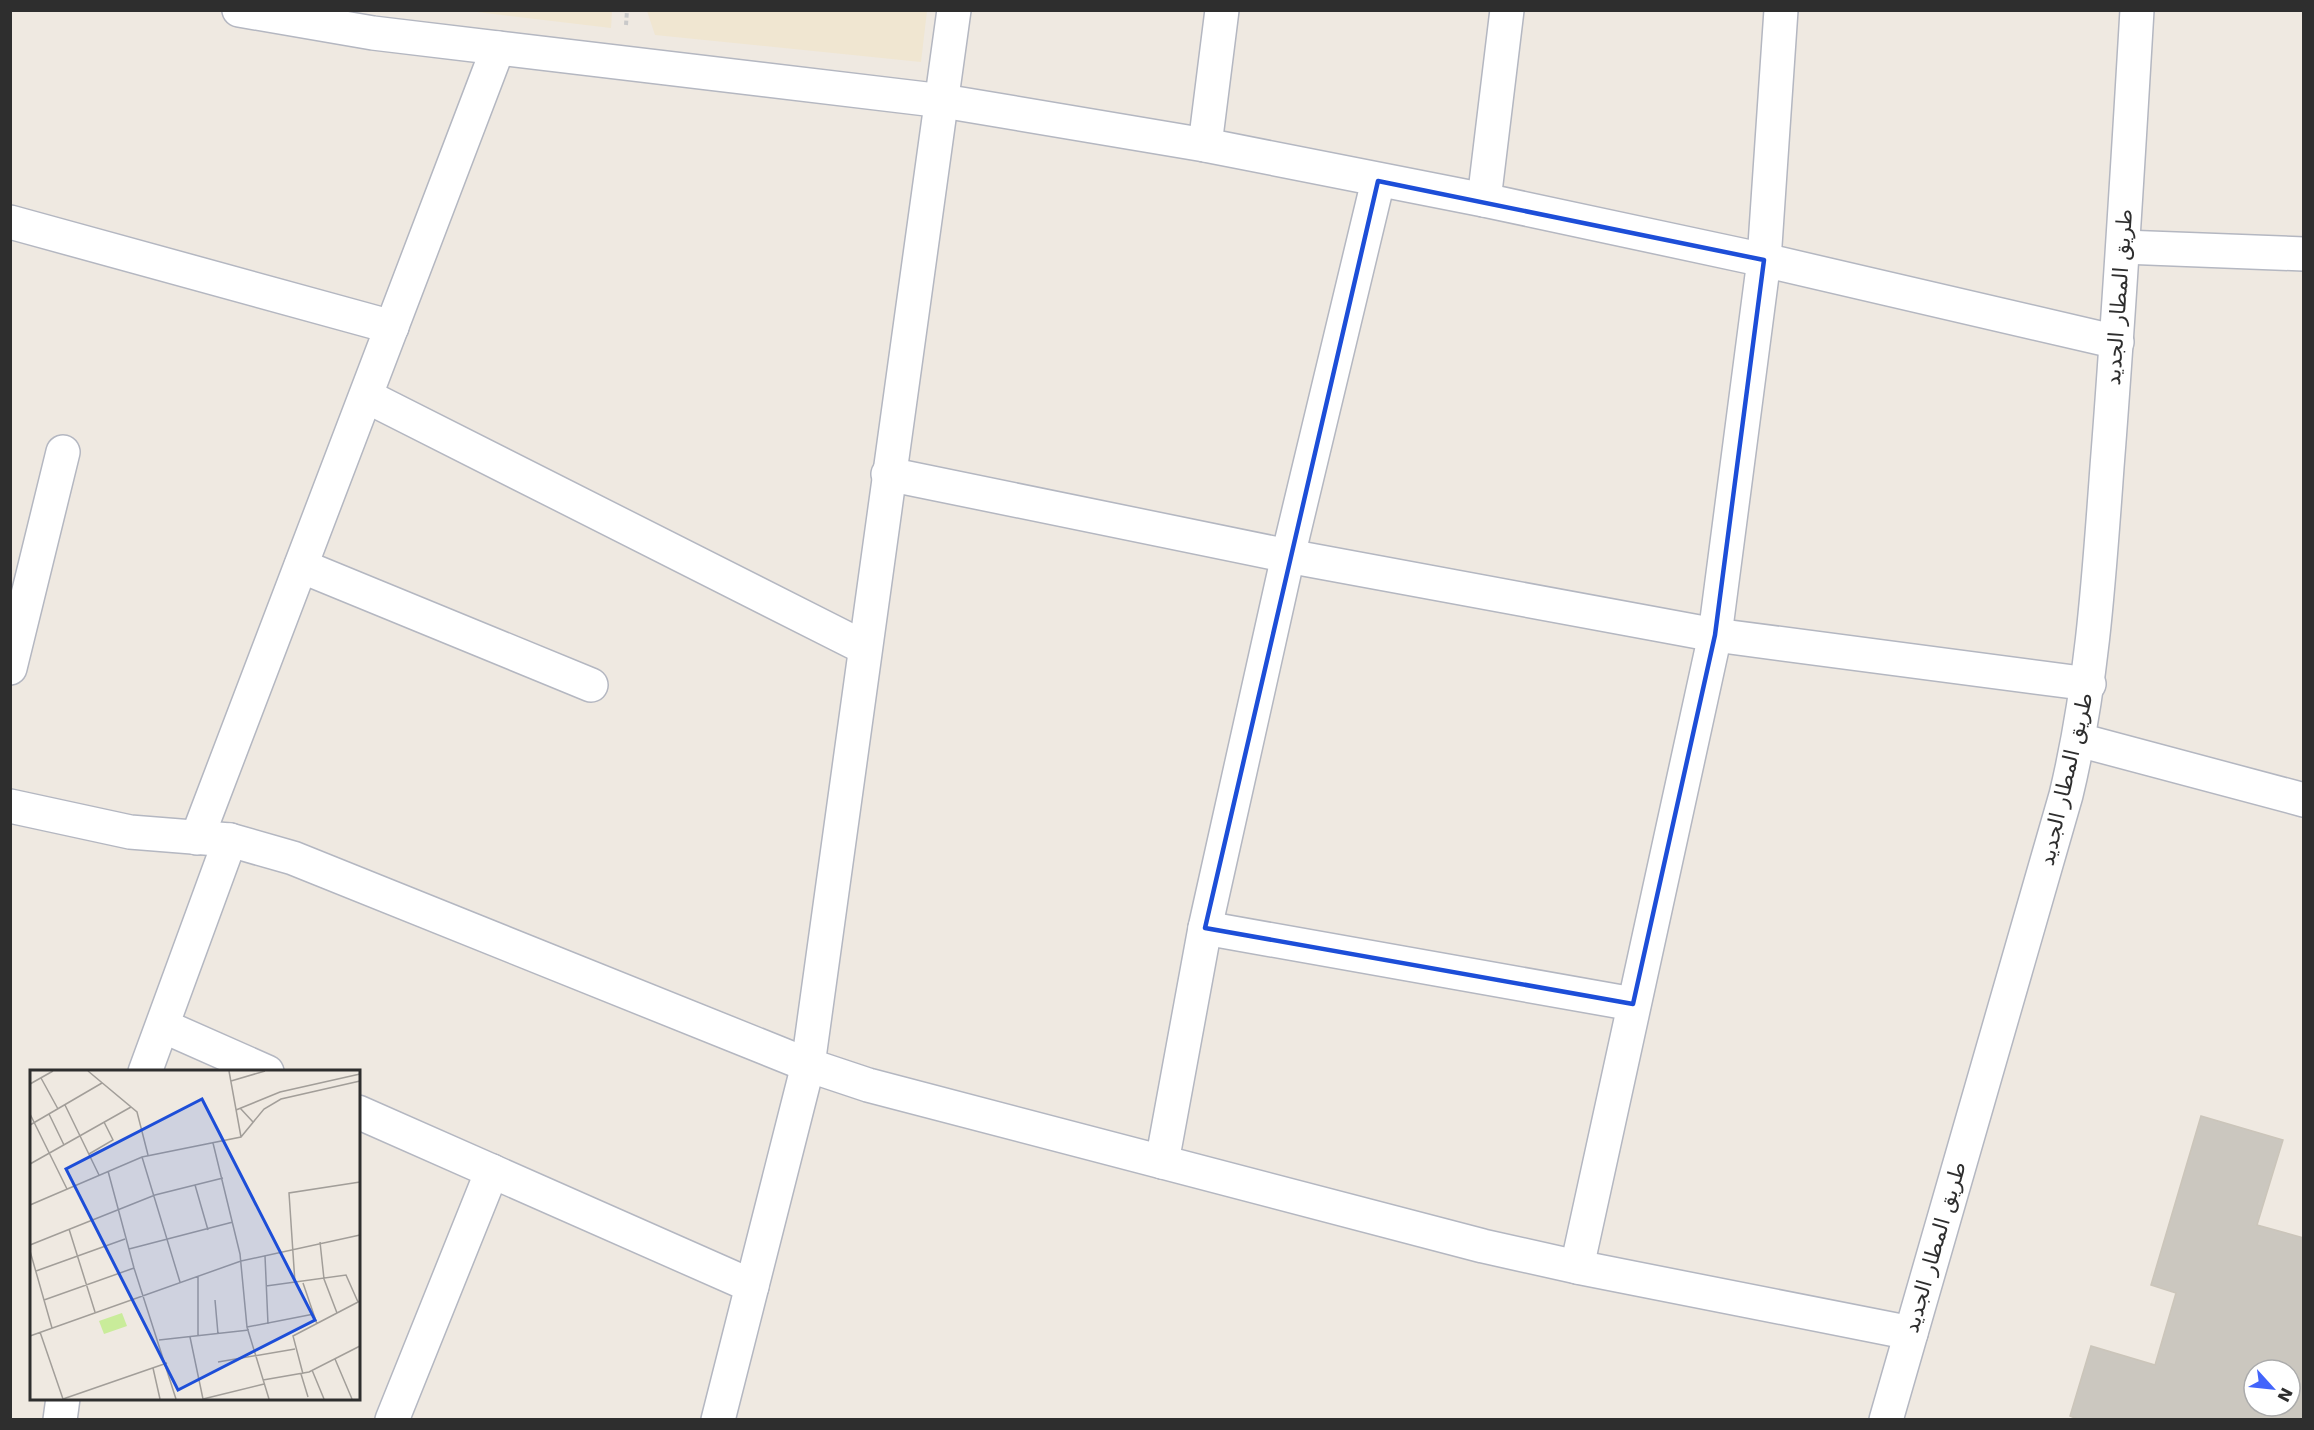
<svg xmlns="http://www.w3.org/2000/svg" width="2314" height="1430" viewBox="0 0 2314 1430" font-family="'DejaVu Sans','Noto Naskh Arabic',sans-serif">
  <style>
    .education { fill: #f0e6d1 }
    .building { fill: #cbc7bf; stroke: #cbc5ba; stroke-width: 1.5; fill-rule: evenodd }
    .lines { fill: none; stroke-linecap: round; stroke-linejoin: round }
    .minor-casing { stroke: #b4b7c1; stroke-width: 36 }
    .path { stroke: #c9c9c9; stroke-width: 4; stroke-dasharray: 4.5 3; stroke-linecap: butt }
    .minor { stroke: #fff; stroke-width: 33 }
    .marked { fill: none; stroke: #1d4ed8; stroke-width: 4.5; stroke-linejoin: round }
    .labels { text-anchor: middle; stroke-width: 5; stroke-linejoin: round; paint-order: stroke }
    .street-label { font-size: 21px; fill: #2e2e2e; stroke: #fff }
    .inset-road { fill: none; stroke: #a29e99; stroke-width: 1.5 }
    .view { fill: #1d4ed8; fill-opacity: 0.15; stroke: #1d4ed8; stroke-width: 3 }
    .inset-edge { fill: none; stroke: #2e2e2e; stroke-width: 3 }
  </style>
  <rect width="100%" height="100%" fill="#efe9e1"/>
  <g class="education">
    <polygon points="469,11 612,10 612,11 611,28"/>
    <polygon points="643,11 927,11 921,62 655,35 647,11"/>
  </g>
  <path class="building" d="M2201,1116L2283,1140L2257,1225L2304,1238V1420H2080L2070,1416L2091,1346L2155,1365L2176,1293L2151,1285ZM2254,1370H2290V1406H2254Z"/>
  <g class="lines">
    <g class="minor-casing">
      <g id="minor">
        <polyline points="239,10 373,33 943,101 1205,145 1484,200 1764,260 2117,342"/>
        <polyline points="1205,145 1222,10"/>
        <polyline points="1484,200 1507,10"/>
        <polyline points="10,222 392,327"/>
        <polyline points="2123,247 2304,254"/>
        <polyline points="366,396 865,648"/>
        <polyline points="888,474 1288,556 1715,635 2089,684"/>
        <polyline points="301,566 591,685"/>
        <polyline points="10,668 63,452"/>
        <polyline points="2079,740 2304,800"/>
        <polyline points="10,806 130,832 230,840 293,858 808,1065 868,1085 1483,1246 1577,1267 1911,1333"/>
        <polyline points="197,838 498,48"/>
        <polyline points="1205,928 1633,1004"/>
        <polyline points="163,1026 267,1072"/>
        <polyline points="145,1072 230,840"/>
        <polyline points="358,1112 752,1286"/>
        <polyline points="1162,1162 1205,928 1288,556 1378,181"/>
        <polyline points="1577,1267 1715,635 1764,260 1781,10"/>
        <polyline points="60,1420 63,1398"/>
        <polyline points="392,1420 492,1171"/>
        <polyline points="718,1420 808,1065 954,10"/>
        <path d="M1886,1420L2066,795C2092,687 2099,578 2107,467C2119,315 2128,163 2137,10"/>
      </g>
    </g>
    <polyline class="path" points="626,25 627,10"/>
    <use href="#minor" class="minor"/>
  </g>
  <path class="marked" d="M1378,181L1764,260L1715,635L1633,1004L1205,928Z"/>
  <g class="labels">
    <g class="street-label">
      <text transform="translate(2119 297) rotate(-86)" y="7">طريق المطار الجديد</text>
      <text transform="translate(2066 779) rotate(-77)" y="7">طريق المطار الجديد</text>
      <text transform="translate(1935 1247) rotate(-74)" y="7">طريق المطار الجديد</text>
    </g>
  </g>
  <g transform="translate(30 1070)">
    <rect width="330" height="330" fill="#efe9e1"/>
    <path d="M92,243L97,256L74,264L69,251Z" fill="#c9ec9a"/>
    <path class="inset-road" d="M58,1L107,42L118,85M199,1L211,67M11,8L28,39M201,11L235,1M0,14L23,1M35,35L69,105M210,38L223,52M206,40L250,22L330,4M0,44L37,119M19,44L34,75M0,55L72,13M183,73L210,184L217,257L239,329M59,84L83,70L74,52M112,87L150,212M0,94L101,37M78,101L104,198L146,329M165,115L178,160M0,135L112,87L211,67L234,39L251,29L330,11M39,159L65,242M290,172L294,209L307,243M0,175L125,125L193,108M99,179L203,152M0,181L22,258M235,186L238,254M6,201L95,169M168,206V266M265,213L259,123L330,112M273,213L287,254M236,216L316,205L328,232M14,230L104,198M185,230L188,264M217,257L284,244M10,262L33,329M0,266L211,191L330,165M160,267L173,329M129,270L219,260M305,289L322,329M188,292L265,279M123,298L130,329M282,300L294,329M271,304L278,327M273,304L263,266L330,231M233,310L279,302L330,276M33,329L137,293M173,329L234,314"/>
    <path class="view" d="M172,29L285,250L148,320L36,99Z"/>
    <rect width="330" height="330" class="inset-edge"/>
  </g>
  <rect width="2314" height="1430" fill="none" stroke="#2e2e2e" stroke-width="24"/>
  <g transform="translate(2272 1388) rotate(117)"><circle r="28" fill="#ffffff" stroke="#ababab" stroke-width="1.5"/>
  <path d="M0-4.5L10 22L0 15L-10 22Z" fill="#4264fb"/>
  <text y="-9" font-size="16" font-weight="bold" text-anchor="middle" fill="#2e2e2e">N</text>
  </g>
</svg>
